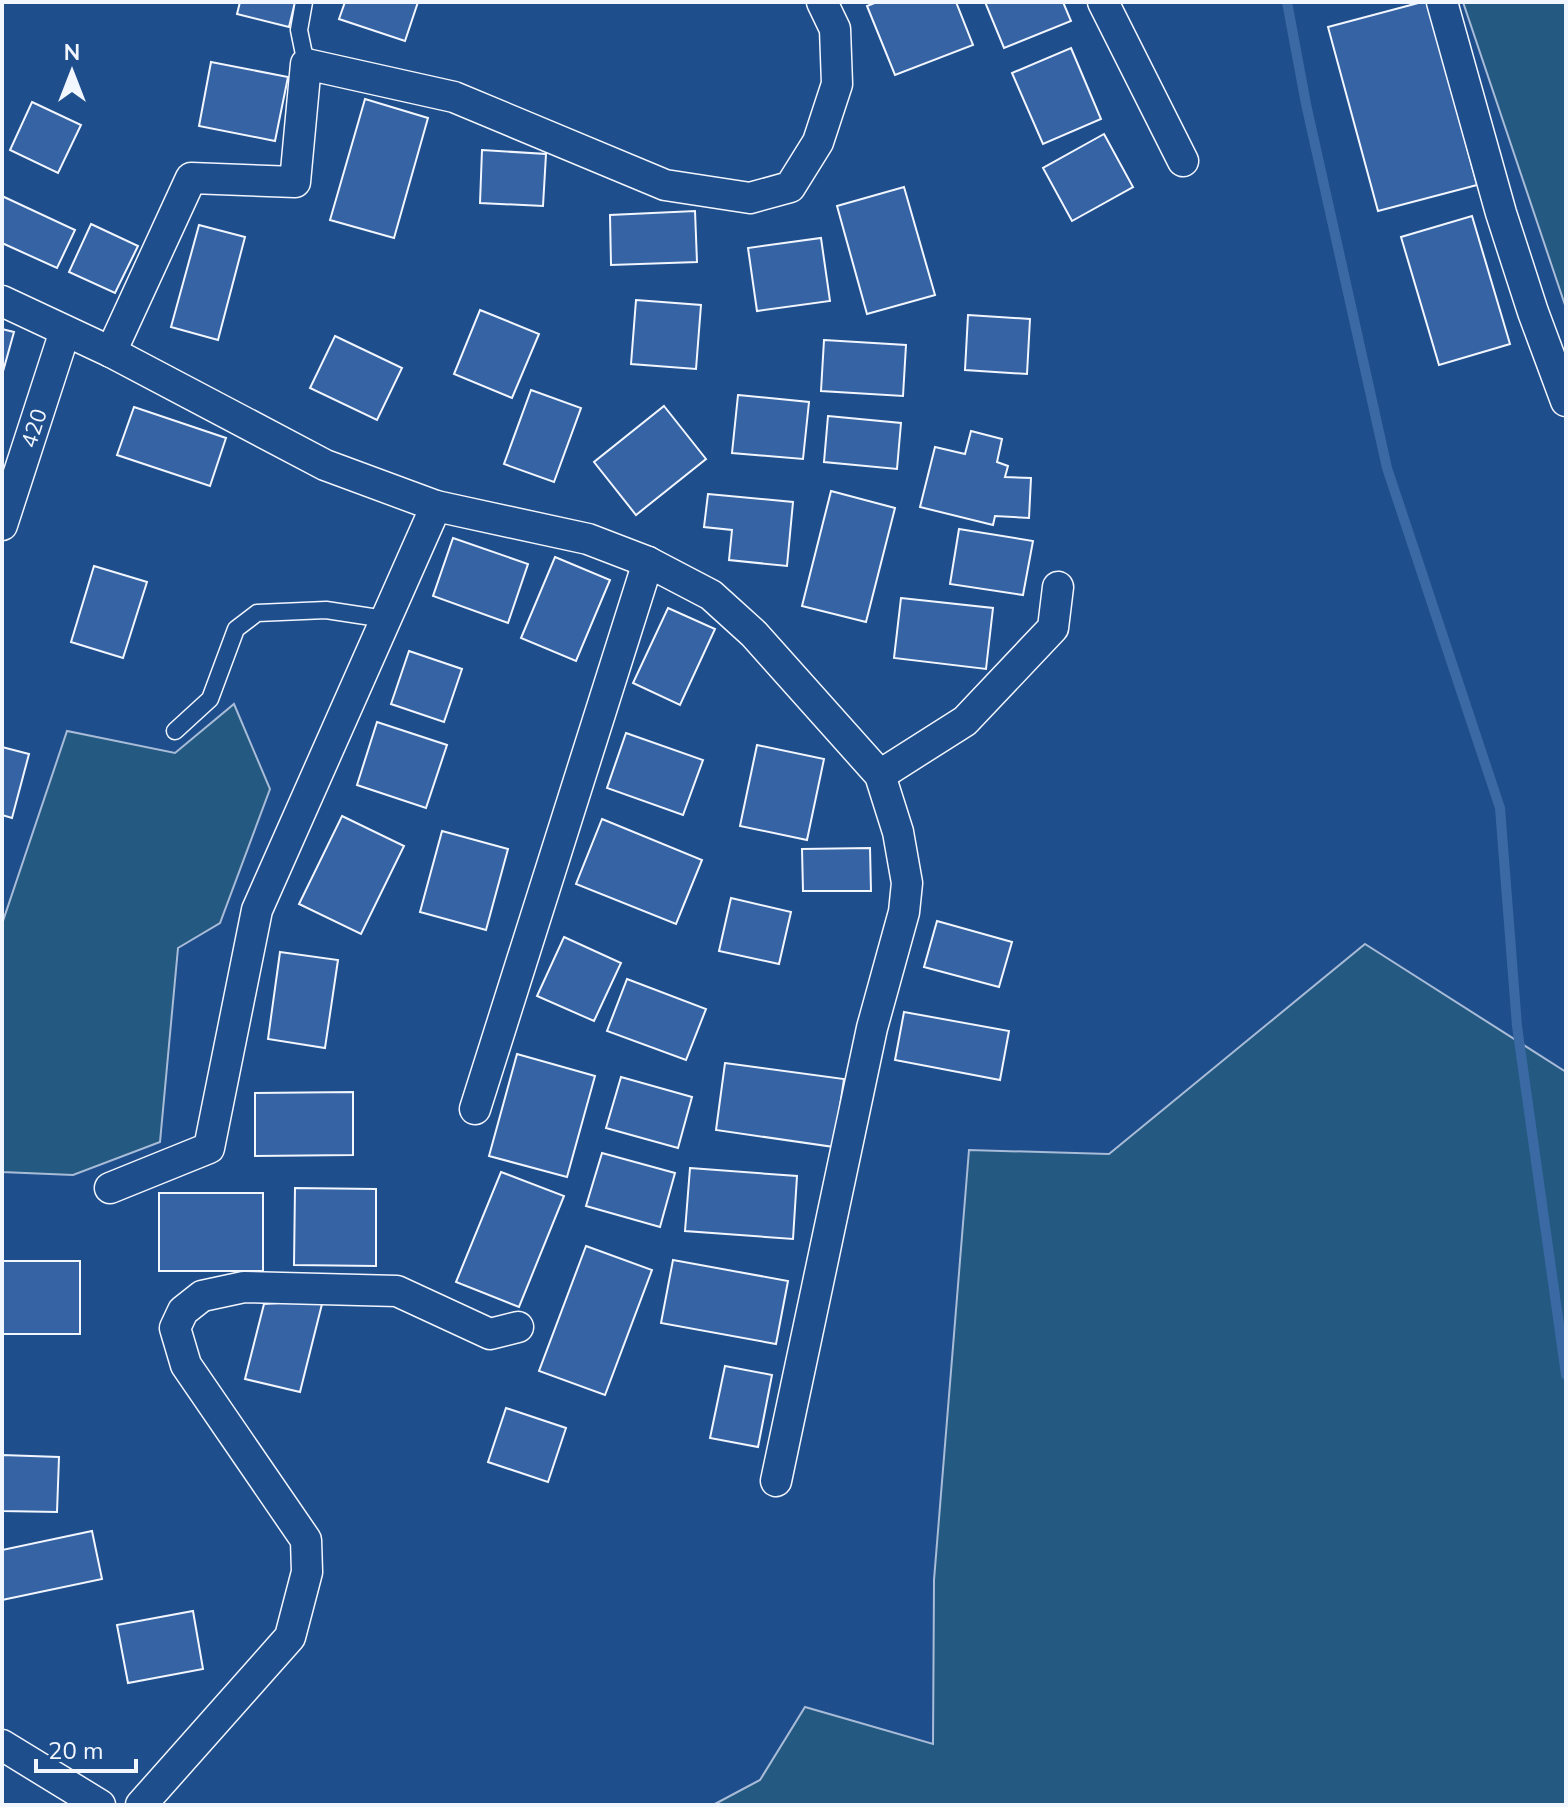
<svg xmlns="http://www.w3.org/2000/svg" width="1568" height="1807" viewBox="0 0 1568 1807" font-family="'Nunito Sans',sans-serif">
  <style>
    .green { fill: #245a82; stroke: #a8bbd7; stroke-width: 2 }
    .lines { fill: none; stroke-linecap: round; stroke-linejoin: round }
    .stream { stroke: #3b69a3; stroke-width: 10 }
    .building { fill: #3563a3; stroke: #f2f6ff; stroke-width: 2 }
    .lane-casing { stroke: #f2f6ff; stroke-width: 19 }
    .street-casing { stroke: #f2f6ff; stroke-width: 33 }
    .lane { stroke: #1f4e8c; stroke-width: 16 }
    .street { stroke: #1f4e8c; stroke-width: 30 }
    .labels { text-anchor: middle; stroke-width: 6; stroke-linejoin: round; paint-order: stroke }
    .street-label { font-size: 22px; fill: #f2f6ff; stroke: #1f4e8c }
  </style>
  <rect width="100%" height="100%" fill="#1f4e8c"/>
  <g class="green">
    <polygon points="1463,2 1566,2 1566,308"/>
    <polygon points="234,704 270,789 220,923 178,948 160,1142 73,1175 2,1172 2,924 67,731 175,753"/>
    <polygon points="1365,944 1566,1072 1566,1805 713,1805 760,1780 805,1707 933,1744 934,1580 969,1150 1109,1154"/>
  </g>
  <g class="lines">
    <polyline class="stream" points="1287,2 1306,104 1387,468 1500,808 1517,1026 1566,1375"/>
  </g>
  <g class="building">
    <polygon points="240,2 295,2 289,27 237,14"/>
    <polygon points="345,2 418,2 405,41 339,19"/>
    <polygon points="877,2 956,2 973,45 895,75 867,6"/>
    <polygon points="985,2 1063,2 1071,21 1004,48"/>
    <polygon points="1422,2 1428,2 1477,185 1378,211 1328,27"/>
    <polygon points="1071,48 1101,119 1043,144 1012,73"/>
    <polygon points="211,62 288,77 275,141 199,126"/>
    <polygon points="365,99 428,118 394,238 330,220"/>
    <polygon points="32,102 81,125 58,173 10,150"/>
    <polygon points="1104,134 1133,187 1072,221 1043,168"/>
    <polygon points="482,150 546,154 543,206 480,203"/>
    <polygon points="904,187 935,295 867,314 837,206"/>
    <polygon points="2,196 75,230 57,268 2,243"/>
    <polygon points="695,211 697,262 611,265 610,215"/>
    <polygon points="1472,216 1510,344 1439,365 1401,237"/>
    <polygon points="91,224 138,246 115,293 69,272"/>
    <polygon points="199,225 245,237 218,340 171,327"/>
    <polygon points="821,238 830,301 757,311 748,248"/>
    <polygon points="636,300 701,305 696,369 631,364"/>
    <polygon points="480,310 539,334 512,398 454,374"/>
    <polygon points="968,315 1030,319 1027,374 965,370"/>
    <polygon points="2,329 14,332 2,375"/>
    <polygon points="335,336 402,368 377,420 310,388"/>
    <polygon points="824,340 906,345 903,396 821,391"/>
    <polygon points="531,390 581,408 554,482 504,464"/>
    <polygon points="738,395 809,402 803,459 732,453"/>
    <polygon points="664,406 706,459 636,515 594,462"/>
    <polygon points="134,407 226,438 210,486 117,455"/>
    <polygon points="828,416 901,423 897,469 824,462"/>
    <polygon points="971,431 1002,439 997,462 1008,466 1005,477 1031,478 1029,518 995,516 993,525 920,507 935,447 965,454"/>
    <polygon points="831,491 895,508 866,622 802,606"/>
    <polygon points="708,494 793,502 787,566 729,560 732,530 704,527"/>
    <polygon points="959,529 1033,541 1023,595 950,584"/>
    <polygon points="453,538 528,564 508,623 433,596"/>
    <polygon points="555,557 610,580 576,661 521,638"/>
    <polygon points="94,566 147,582 123,658 71,642"/>
    <polygon points="901,598 993,608 986,669 894,658"/>
    <polygon points="668,608 715,629 680,705 633,683"/>
    <polygon points="409,651 462,669 444,722 391,704"/>
    <polygon points="377,722 447,745 426,808 357,785"/>
    <polygon points="626,733 703,760 683,815 607,788"/>
    <polygon points="757,745 824,759 807,840 740,826"/>
    <polygon points="2,747 29,754 12,818 2,815"/>
    <polygon points="342,816 404,846 361,934 299,904"/>
    <polygon points="602,819 702,860 676,924 576,884"/>
    <polygon points="442,831 508,849 486,930 420,912"/>
    <polygon points="870,848 871,891 803,891 802,849"/>
    <polygon points="731,898 791,912 779,964 719,951"/>
    <polygon points="937,921 1012,942 999,987 924,967"/>
    <polygon points="564,937 621,963 594,1021 537,996"/>
    <polygon points="280,952 338,960 325,1048 268,1039"/>
    <polygon points="627,979 706,1009 686,1060 607,1031"/>
    <polygon points="904,1012 1009,1031 1000,1080 895,1060"/>
    <polygon points="517,1054 595,1076 567,1177 489,1156"/>
    <polygon points="725,1063 844,1079 834,1147 716,1130"/>
    <polygon points="621,1077 692,1097 678,1148 606,1128"/>
    <polygon points="353,1092 353,1155 255,1156 255,1093"/>
    <polygon points="602,1153 675,1173 660,1227 586,1206"/>
    <polygon points="690,1168 797,1176 793,1239 685,1231"/>
    <polygon points="501,1172 564,1196 519,1307 456,1282"/>
    <polygon points="295,1188 376,1189 376,1266 294,1265"/>
    <rect x="159" y="1193" width="104" height="78"/>
    <polygon points="586,1246 652,1270 605,1395 539,1371"/>
    <polygon points="673,1260 788,1281 776,1344 661,1323"/>
    <rect x="2" y="1261" width="78" height="73"/>
    <polygon points="323,1300 300,1392 245,1379 264,1304"/>
    <polygon points="725,1366 772,1375 758,1447 710,1438"/>
    <polygon points="506,1408 566,1428 548,1482 488,1462"/>
    <polygon points="2,1455 59,1457 57,1512 2,1511"/>
    <polygon points="92,1531 102,1579 2,1600 2,1550"/>
    <polygon points="193,1611 203,1669 128,1683 117,1625"/>
  </g>
  <g class="lines">
    <g class="lane-casing">
      <g id="lane">
        <polyline points="304,2 299,30 306,64"/>
        <polyline points="175,731 210,699 236,629 257,613 326,610 385,619"/>
      </g>
    </g>
    <g class="street-casing">
      <g id="street">
        <polyline points="1103,2 1183,161"/>
        <polyline points="1442,2 1501,213 1533,312 1566,401"/>
        <polyline points="2,301 111,352 325,465 436,506 588,539 648,562 711,595 754,634 880,775 898,832 907,883 904,912 872,1028 776,1481"/>
        <polyline points="111,352 191,178 295,182 306,64 454,97 665,185 750,198 790,187 818,142 837,84 835,29 822,2"/>
        <path id="s1" d="M2,525L65,331"/>
        <polyline points="880,775 965,721 1053,628 1058,587"/>
        <polyline points="475,1109 648,562"/>
        <polyline points="110,1188 209,1148 257,910 436,506"/>
        <polyline points="2,1745 100,1805"/>
        <polyline points="141,1805 290,1637 307,1572 306,1540 186,1365 175,1328 183,1311 202,1296 244,1287 397,1291 490,1334 518,1327"/>
      </g>
    </g>
    <use href="#lane" class="lane"/>
    <use href="#street" class="street"/>
  </g>
  <g class="labels">
    <g class="street-label">
      <text dy="8" stroke="none"><textPath href="#s1" startOffset="102">420</textPath></text>
    </g>
  </g>
  <rect width="1568" height="1807" fill="none" stroke="#f2f6ff" stroke-width="8"/>
  <g transform="translate(72 72)" stroke="#1f4e8c" stroke-width="6" paint-order="stroke">
  <path d="M0-6L14 30L0 20L-14 30Z" fill="#f2f6ff"/>
  <text y="-12" font-size="22" font-weight="bold" text-anchor="middle" fill="#f2f6ff">N</text>
  </g>
  <path d="M36 1759v12h100v-12" fill="none" stroke="#f2f6ff" stroke-width="4"/>
  <text x="48" y="1759" font-size="24" fill="#f2f6ff" stroke="#1f4e8c" stroke-width="6" paint-order="stroke">20 m</text>
</svg>
